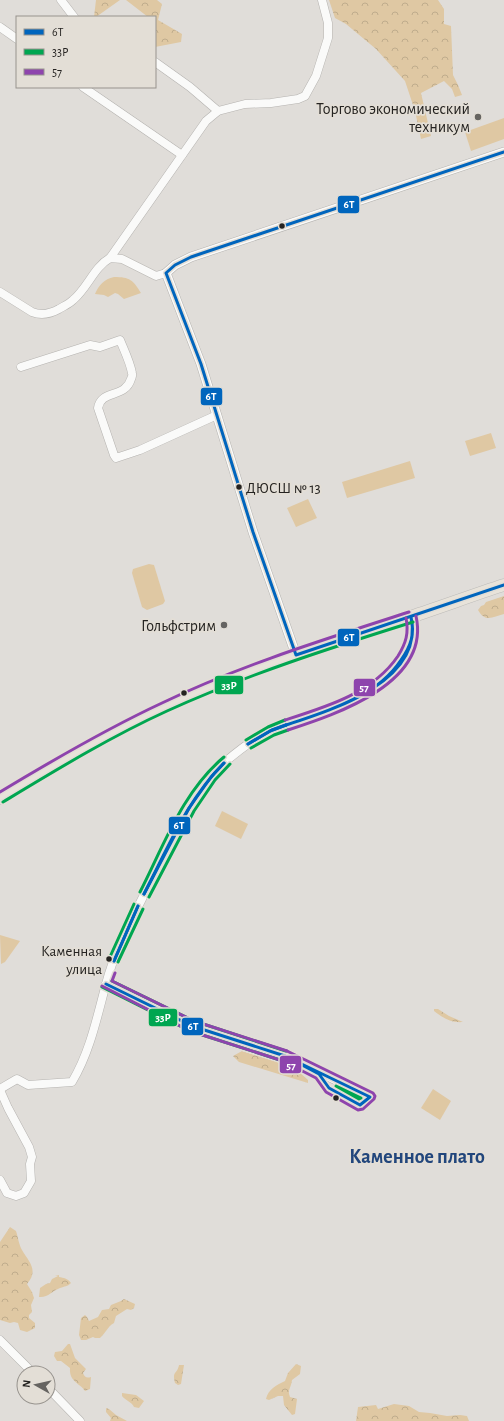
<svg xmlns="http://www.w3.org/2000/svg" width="504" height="1421" viewBox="0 0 504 1421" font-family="'Alegreya Sans',sans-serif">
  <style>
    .green { fill: #dfc8a3 }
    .forest { fill: url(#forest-crowns) }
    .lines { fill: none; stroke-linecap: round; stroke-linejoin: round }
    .minor-casing { stroke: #b5b3b0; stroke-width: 9 }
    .tertiary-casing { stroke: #b5b3b0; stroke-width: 10 }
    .primary-casing { stroke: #bcbbb9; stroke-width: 13 }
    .minor { stroke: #fafaf9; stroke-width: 8 }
    .tertiary { stroke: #fafaf9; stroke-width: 9 }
    .primary { stroke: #e8e3da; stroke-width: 12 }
    .bus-1-casing { stroke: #e3ded6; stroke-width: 6 }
    .bus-2-casing { stroke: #e3ded6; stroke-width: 6 }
    .bus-3-casing { stroke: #e3ded6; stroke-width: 6 }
    .bus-1 { stroke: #0065bd; stroke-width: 3 }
    .bus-2 { stroke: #00a651; stroke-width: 3 }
    .bus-3 { stroke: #8e44ad; stroke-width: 3 }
    .poi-dot { fill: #666461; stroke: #e3ded6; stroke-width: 1.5 }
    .bus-dot { fill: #252321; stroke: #e3ded6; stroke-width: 1.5 }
    .labels { text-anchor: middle; stroke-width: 3.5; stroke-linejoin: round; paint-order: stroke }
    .bus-label { font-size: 15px; fill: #252321; stroke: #e3ded6; text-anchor: start }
    .poi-label { font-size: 16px; fill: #252321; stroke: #e3ded6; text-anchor: end }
    .district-label { font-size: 20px; font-weight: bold; fill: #22467c; stroke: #e3ded6 }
    .line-badge { stroke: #e3ded6; stroke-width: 1.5 }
    .badge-label { font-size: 11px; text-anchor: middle; font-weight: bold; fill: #fff }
  </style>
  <defs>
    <pattern id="forest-crowns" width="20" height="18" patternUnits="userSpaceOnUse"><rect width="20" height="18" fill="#dfc8a3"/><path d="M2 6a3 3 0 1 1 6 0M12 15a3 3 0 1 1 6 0" fill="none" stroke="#bfac8c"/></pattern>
  </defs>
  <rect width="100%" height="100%" fill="#e0ddd9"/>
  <g class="green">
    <polygon points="504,118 504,139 471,151 465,132"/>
    <path d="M114,277C130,277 133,280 141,293L124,299L118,294L115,293L108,297L104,295L95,294C99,285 104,279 114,277Z"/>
    <polygon points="491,433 496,448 470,456 465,441"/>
    <polygon points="410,461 415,478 347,498 342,482"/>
    <polygon points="308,499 317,518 296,527 287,508"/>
    <polygon points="149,564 154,565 165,601 163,604 147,610 142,607 132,573 133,569"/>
    <polygon points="222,811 248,824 241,839 215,826"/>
    <polygon points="0,935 20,941 5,962 1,964"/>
    <polygon points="433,1089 451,1101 440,1120 421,1108"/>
  </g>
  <g class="forest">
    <polygon points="96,0 120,0 96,17 94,17"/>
    <polygon points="126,0 157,0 162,4 158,20 182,34 181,42 155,47 155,17 148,17"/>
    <polygon points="329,0 438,0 444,9 444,24 451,26 453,75 458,85 462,95 455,97 452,89 444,81 421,93 431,136 421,139 415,111 405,81 376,49 346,24 335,18"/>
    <path d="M504,596V614C493,617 485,623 478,610L481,606L484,605L486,602Z"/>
    <path d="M434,1009H438L449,1016L463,1022C451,1023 443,1018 434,1011Z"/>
    <path d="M242,1051C262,1057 294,1064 308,1080V1083L239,1062L233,1056Z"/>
    <path d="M10,1227L16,1231C18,1237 19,1245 22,1250C29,1262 39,1270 27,1284L32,1292L34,1298L31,1305L32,1312L29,1315V1318L35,1323V1328L27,1332L20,1330L18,1323L14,1322L10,1323L0,1320V1242Z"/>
    <path d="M59,1275V1277C64,1278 67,1278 71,1283C67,1287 65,1286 60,1288C52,1291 48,1298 39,1297L40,1288L46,1284L50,1283L52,1279L58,1276H55Z"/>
    <path d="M124,1299L135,1304L134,1308L131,1310L127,1309L116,1316L114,1323C107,1327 106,1333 100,1338H95L93,1337L86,1340H81L79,1335L81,1318L85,1315L87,1317L89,1321L98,1317L102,1310L109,1309L111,1305L121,1301Z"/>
    <path d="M68,1344H70L75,1358L86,1369L83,1373C85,1378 87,1378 91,1377L90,1389L85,1391C80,1383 69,1382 70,1368L61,1361H57L54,1356L55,1352L62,1351Z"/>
    <path d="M296,1364L301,1366L300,1374L292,1380C291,1389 287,1389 290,1397L297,1399L295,1414L292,1415L284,1405L283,1396H278L269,1400L266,1399C268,1389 277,1385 285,1381L288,1373Z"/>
    <path d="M179,1365H184L181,1384L178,1385L175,1383C172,1370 177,1375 179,1365Z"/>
    <path d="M122,1393L136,1395L144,1401L139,1408L134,1407C132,1402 125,1400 122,1396Z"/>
    <polygon points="394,1404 409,1406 419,1412 430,1413 447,1416 460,1415 467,1416 469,1421 356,1421 358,1407 376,1405 378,1409"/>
    <polygon points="106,1408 109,1409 116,1415 127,1421 110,1421 111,1418 106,1412"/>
  </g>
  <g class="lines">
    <g class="minor-casing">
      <g id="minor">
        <polyline points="61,0 74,17"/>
        <polyline points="0,27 17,39"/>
        <polyline points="155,62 190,87 218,111"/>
        <polyline points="83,87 182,155"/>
        <polyline points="110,258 206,121 218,111 245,104 271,103 298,99 305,96 316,76 328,38 328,23 322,0"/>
        <path d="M0,292L32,312C42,316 50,314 59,309C64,306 69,304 73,300C87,289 94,267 110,258L122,259L156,276L166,273"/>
        <path d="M21,367L90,345L100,347L120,340C124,350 130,362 132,373C133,376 132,376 131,379C125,399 101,389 98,408L114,455L116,458L140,450L217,415"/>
        <path d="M328,709C358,697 389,686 405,655C414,640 415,635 411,617"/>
        <path d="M321,712C304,719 286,723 270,731C254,738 238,751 225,762C189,794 170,843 149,885C133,917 115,949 106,984L192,1026L224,1037L285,1056L370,1097"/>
        <path d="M0,1089L17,1079L28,1085L72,1082C90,1052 97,1017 106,984"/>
        <polyline points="0,1090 8,1108 29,1147 32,1157 30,1164 31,1181 24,1193 16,1196 7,1193 0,1180"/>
        <polyline points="0,1340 33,1373"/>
        <polyline points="48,1388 80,1421"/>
      </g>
    </g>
    <g class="tertiary-casing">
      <polyline id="tertiary" points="296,655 253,532 201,364 166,273 175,265 191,257 504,152"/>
    </g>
    <g class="primary-casing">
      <path id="primary" d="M0,798C61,762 123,724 188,696C260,664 336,642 410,617C441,607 473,595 504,585"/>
    </g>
    <use href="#minor" class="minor"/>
    <use href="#tertiary" class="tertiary"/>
    <use href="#primary" class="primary"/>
    <g class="bus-1-casing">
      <g id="bus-1">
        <polyline points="504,152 191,257 175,265 166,273 201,364 253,532 296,655 504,585"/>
        <path d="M411,617C425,681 332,710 286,725C327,711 376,698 401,660C411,646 415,634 411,617Z"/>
        <polyline points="248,744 270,731 286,725"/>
        <polyline points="248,744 272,730 286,725"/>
        <path d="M144,894C168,848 187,800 224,763"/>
        <polyline points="144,894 189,808 211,777 224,763"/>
        <polyline points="114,961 138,906"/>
        <polyline points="114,961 138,906"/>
        <polyline points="106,984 192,1026 285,1056"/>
        <polygon points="285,1056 370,1097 360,1105 329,1088 319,1074"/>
      </g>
    </g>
    <g class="bus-2-casing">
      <g id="bus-2">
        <polyline points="246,740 268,727 285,720"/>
        <polyline points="251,748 274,735 288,730"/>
        <path d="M3,802C56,770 110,737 167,711C246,675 330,648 413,622"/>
        <path d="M140,892C164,845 183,791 224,757"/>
        <polyline points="149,897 194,811 215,780 230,764"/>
        <polyline points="109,959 134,904"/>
        <polyline points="118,962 143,909"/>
        <polyline points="112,981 194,1021 286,1051"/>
        <polyline points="102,987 190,1031 283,1061"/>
        <polygon points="336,1086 361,1098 359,1099"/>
      </g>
    </g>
    <g class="bus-3-casing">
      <g id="bus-3">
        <path d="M285,720C326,707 373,693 398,656C406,643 409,633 406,618"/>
        <path d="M288,730C337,714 431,683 416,616"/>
        <path d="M0,792C53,760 106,729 162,703C241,665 326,639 409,612"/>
        <polyline points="115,973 112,981 194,1021 287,1051"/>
        <polyline points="102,986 190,1031 283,1061 316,1078 326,1092 358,1110 363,1109 374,1099 375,1096 373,1093 287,1051"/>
      </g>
    </g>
    <use href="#bus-1" class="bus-1"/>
    <use href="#bus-2" class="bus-2"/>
    <use href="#bus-3" class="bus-3"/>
  </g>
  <g class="poi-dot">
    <circle cx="478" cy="117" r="4"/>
    <circle cx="224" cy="625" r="4"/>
  </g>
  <g class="bus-dot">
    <circle cx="282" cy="226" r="3.5"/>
    <circle cx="239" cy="487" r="3.5"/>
    <circle cx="184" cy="693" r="3.5"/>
    <circle cx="109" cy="959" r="3.5"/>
    <circle cx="336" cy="1098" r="3.5"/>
  </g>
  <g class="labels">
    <g class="bus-label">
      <text x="246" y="493">ДЮСШ № 13</text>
      <text x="102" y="956" text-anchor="end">Каменная<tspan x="102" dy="18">улица</tspan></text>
    </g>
    <g class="poi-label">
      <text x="470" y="114">Торгово экономический<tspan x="470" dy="18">техникум</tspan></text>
      <text x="216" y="631">Гольфстрим</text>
    </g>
    <g class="district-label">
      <text x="417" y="1163">Каменное плато</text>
    </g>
  </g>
  <g class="line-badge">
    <rect x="337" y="195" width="23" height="19" rx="4" fill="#0065bd"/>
    <rect x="200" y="387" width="23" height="19" rx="4" fill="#0065bd"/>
    <rect x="337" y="628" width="23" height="19" rx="4" fill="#0065bd"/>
    <rect x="214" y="675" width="30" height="20" rx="4" fill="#00a651"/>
    <rect x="353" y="678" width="23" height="19" rx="4" fill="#8e44ad"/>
    <rect x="168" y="816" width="23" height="19" rx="4" fill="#0065bd"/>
    <rect x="148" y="1008" width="30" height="19" rx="4" fill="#00a651"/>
    <rect x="181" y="1017" width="23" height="19" rx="4" fill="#0065bd"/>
    <rect x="279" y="1055" width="23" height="19" rx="4" fill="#8e44ad"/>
  </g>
  <g class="badge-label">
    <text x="349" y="208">6Т</text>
    <text x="211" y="400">6Т</text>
    <text x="349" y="641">6Т</text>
    <text x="229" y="689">33Р</text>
    <text x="364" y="691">57</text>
    <text x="179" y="829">6Т</text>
    <text x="163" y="1021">33Р</text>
    <text x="193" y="1030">6Т</text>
    <text x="291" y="1069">57</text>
  </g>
  <rect x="16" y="16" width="140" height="72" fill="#e3ded6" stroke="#97938e"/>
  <rect x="24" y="29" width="20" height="6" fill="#0065bd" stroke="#97938e"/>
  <text x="52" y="36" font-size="12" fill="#252321">6Т</text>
  <rect x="24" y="49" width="20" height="6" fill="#00a651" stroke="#97938e"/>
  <text x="52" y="56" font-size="12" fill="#252321">33Р</text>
  <rect x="24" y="69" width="20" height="6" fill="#8e44ad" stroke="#97938e"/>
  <text x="52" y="76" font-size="12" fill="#252321">57</text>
  <g transform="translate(36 1385) rotate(278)"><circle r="19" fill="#e3ded6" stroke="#97938e"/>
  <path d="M0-3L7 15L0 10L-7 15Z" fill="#666461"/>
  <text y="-6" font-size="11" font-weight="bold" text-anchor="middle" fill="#252321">N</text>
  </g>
</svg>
